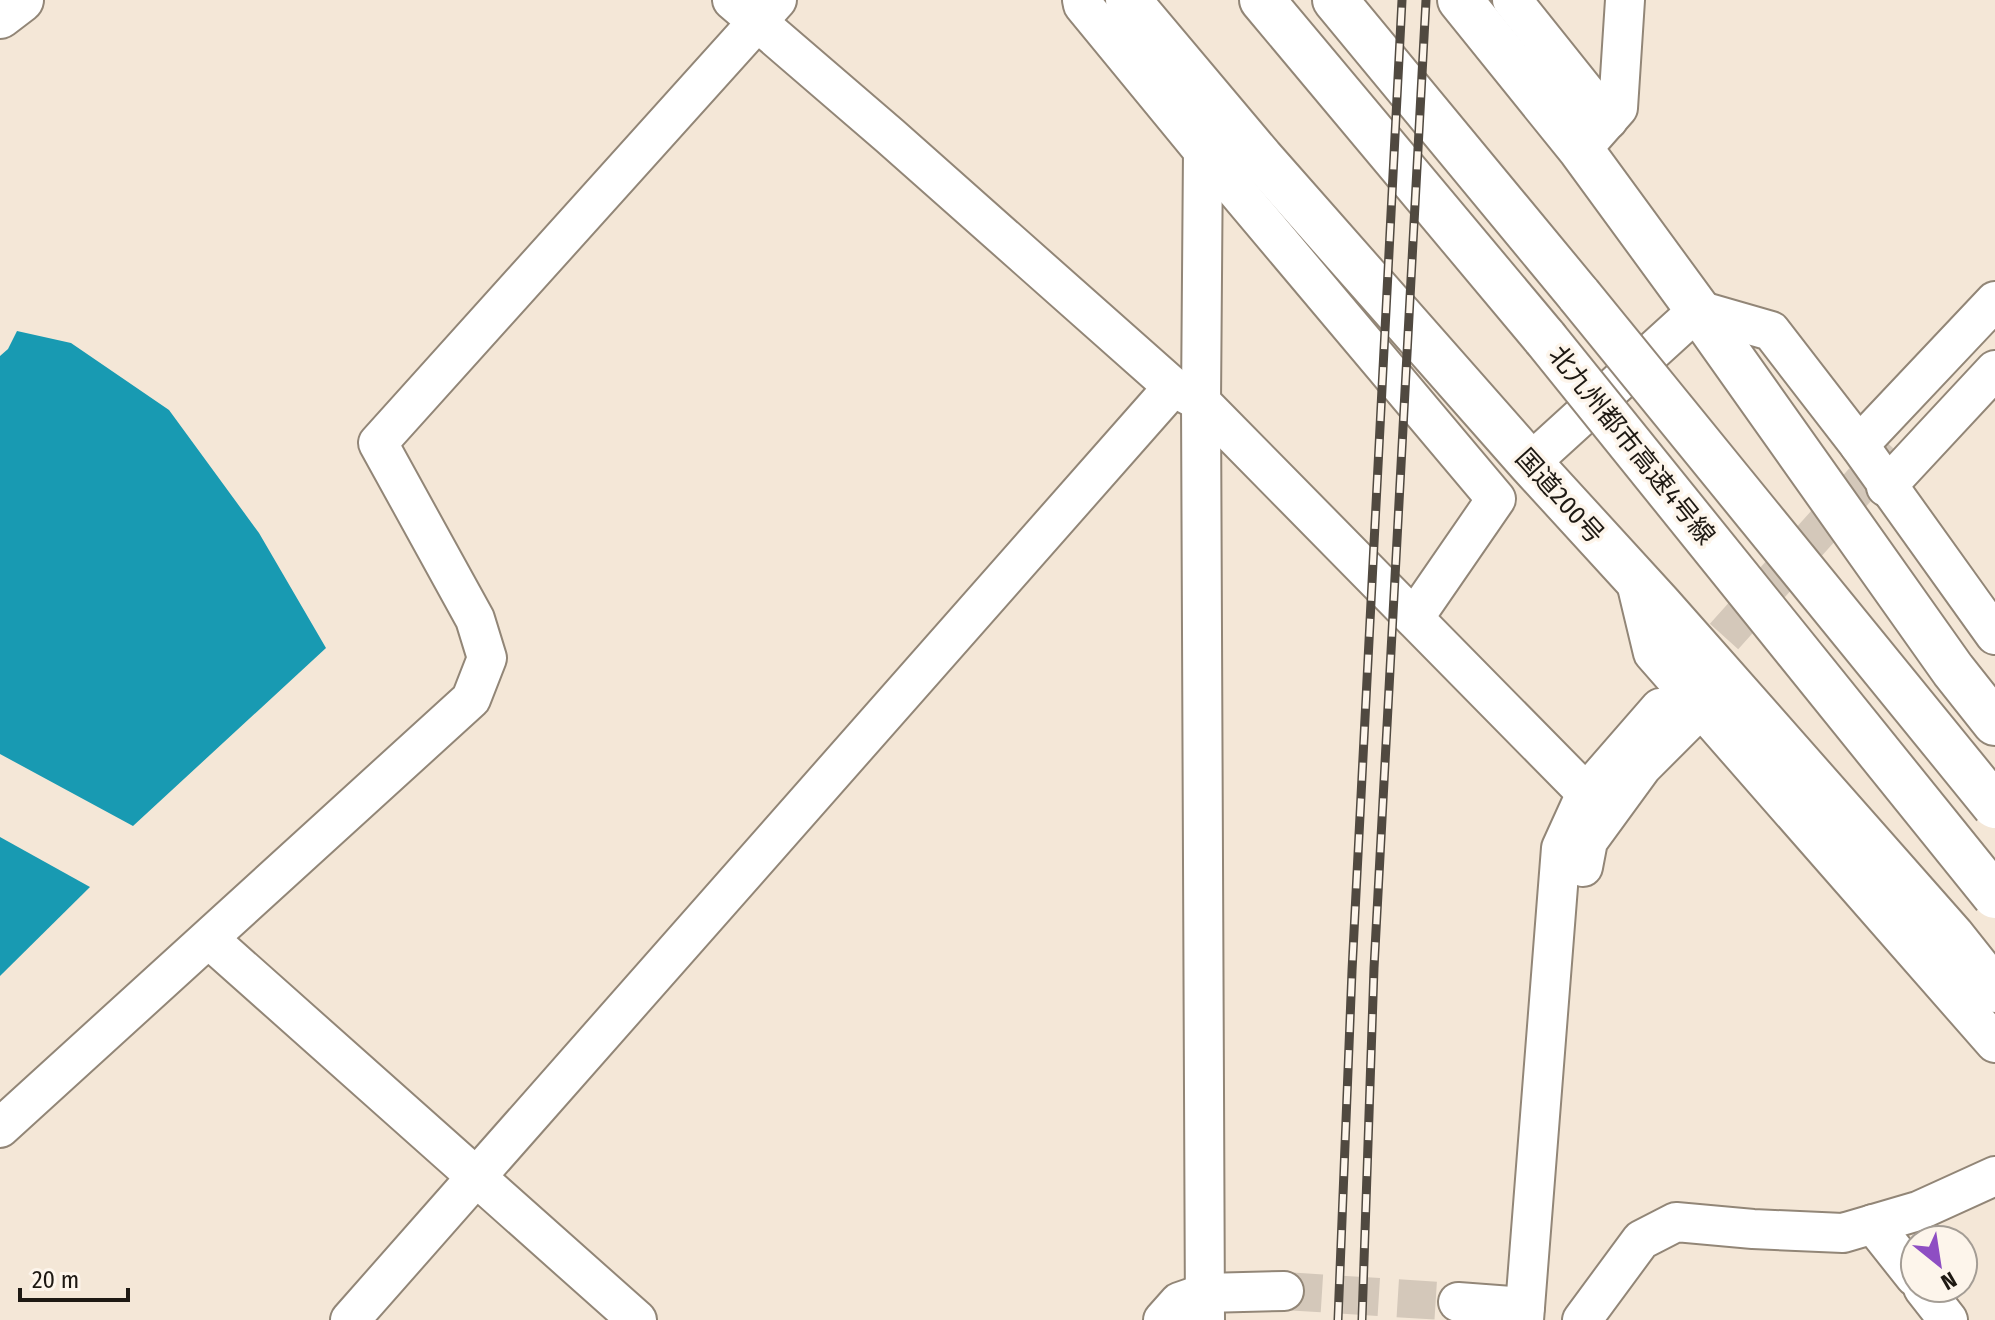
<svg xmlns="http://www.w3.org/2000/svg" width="1995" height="1320" viewBox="0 0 1995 1320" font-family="'Fira Sans Condensed','Noto Sans JP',sans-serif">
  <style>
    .water { fill: #189ab2 }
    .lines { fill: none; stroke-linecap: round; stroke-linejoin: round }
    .minor-tunnel { stroke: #d4c8ba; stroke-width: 38; stroke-dasharray: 38 19; stroke-linecap: butt }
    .minor-casing { stroke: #928677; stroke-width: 42 }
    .major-casing { stroke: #928677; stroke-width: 48 }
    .highway-casing { stroke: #928677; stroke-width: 48 }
    .minor { stroke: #fff; stroke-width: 38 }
    .major { stroke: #fff; stroke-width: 44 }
    .highway { stroke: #fff; stroke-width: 44 }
    .rail-casing { stroke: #504940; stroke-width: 9 }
    .rail { stroke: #fdf5eb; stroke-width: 6; stroke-dasharray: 18; stroke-linecap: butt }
    .highway-bridge-casing { stroke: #928677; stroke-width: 48; stroke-linecap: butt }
    .highway-bridge { stroke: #fff; stroke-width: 44 }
    .labels { text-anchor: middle; stroke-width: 7; stroke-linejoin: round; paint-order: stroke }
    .street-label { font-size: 26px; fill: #1e1913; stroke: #fdf5eb }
  </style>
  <rect width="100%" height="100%" fill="#f4e7d7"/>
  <g class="water">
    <polygon points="17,331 71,343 169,410 259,533 326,648 133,826 0,754 0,356 8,349"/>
    <polygon points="0,837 90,887 0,976"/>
  </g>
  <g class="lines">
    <g class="minor-tunnel">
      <polyline points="1686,679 1893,448"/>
      <polyline points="1284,1291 1458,1302"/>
    </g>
    <g class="minor-casing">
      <g id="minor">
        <polyline points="732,0 890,136 1173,387 1201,402 1586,793"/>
        <polyline points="1082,0 1083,5 1203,151 1496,499 1414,618"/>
        <polyline points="1512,0 1608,120"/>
        <polyline points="1581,150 1618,108 1625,0"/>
        <polyline points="1203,151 1201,402 1205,1320"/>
        <polyline points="1859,445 1995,301"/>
        <polyline points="1530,463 1698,310 1771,331 1859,445 1995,635"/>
        <polyline points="1886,487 1995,370"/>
        <polyline points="1635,578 1653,653 1995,1043"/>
        <polyline points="1583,867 1588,841 1642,767 1701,708"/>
        <polyline points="209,939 637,1320"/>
        <polyline points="0,1128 471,699 487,658 475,619 378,443 777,0"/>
        <polyline points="1873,1224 1915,1277"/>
        <polyline points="1923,1288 1948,1320"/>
        <polyline points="1458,1302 1525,1307"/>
        <polyline points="350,1320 1173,387"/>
        <polyline points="1163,1320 1179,1302 1205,1293 1284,1291"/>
        <polyline points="1524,1320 1561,848 1586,793 1660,708"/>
        <polyline points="1582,1320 1641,1240 1676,1222 1753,1229 1843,1233 1918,1211 1995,1176"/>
      </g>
    </g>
    <g class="major-casing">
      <polyline id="major" points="0,16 21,0"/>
    </g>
    <g class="highway-casing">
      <g id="highway">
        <polyline points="1128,0 1261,158 1530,463 1659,604 1952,936 1995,990"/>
        <polyline points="1262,0 1545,338"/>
        <polyline points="1335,0 1579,295"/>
        <polyline points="1460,0 1581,150 1698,310 1953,670 1995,723"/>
      </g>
    </g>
    <use href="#minor" class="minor"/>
    <use href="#major" class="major"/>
    <use href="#highway" class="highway"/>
    <g class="rail-casing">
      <g id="rail">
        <polyline points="1338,1320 1352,971 1402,0"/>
        <polyline points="1362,1320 1374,968 1426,0"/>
      </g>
    </g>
    <use href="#rail" class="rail"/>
    <g class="highway-bridge-casing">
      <g id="highway-bridge">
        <polyline points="1579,295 1995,806"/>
        <polyline points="1545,338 1995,896"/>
      </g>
    </g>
    <use href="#highway-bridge" class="highway-bridge"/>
  </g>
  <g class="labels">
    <g class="street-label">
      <text transform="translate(1632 445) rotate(51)" y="9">北九州都市高速4号線</text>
      <text transform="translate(1560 496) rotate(48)" y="9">国道200号</text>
    </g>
  </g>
  <g transform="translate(1939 1264) rotate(150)"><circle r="38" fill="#fdf5eb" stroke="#a49d95" stroke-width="2"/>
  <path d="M0-6L14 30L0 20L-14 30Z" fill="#8e4ec3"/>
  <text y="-12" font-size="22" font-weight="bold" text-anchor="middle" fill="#1e1913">N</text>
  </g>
  <path d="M20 1288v12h108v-12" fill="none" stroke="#1e1913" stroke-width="4"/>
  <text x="32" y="1288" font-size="24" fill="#1e1913" stroke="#fdf5eb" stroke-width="6" paint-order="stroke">20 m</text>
</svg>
